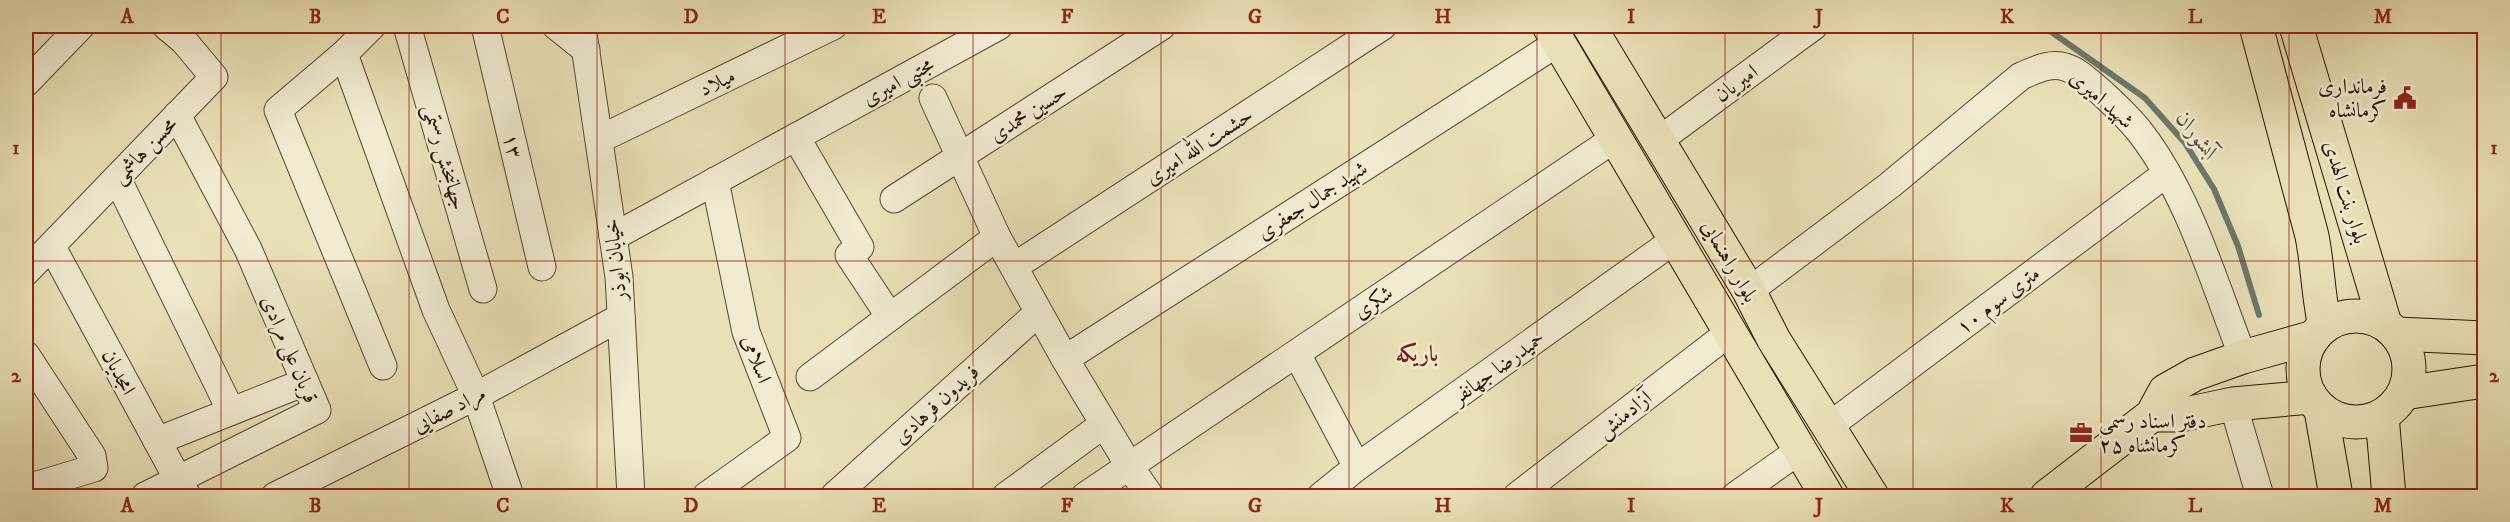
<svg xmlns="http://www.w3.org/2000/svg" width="2510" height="522" viewBox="0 0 2510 522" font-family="'IM FELL DW Pica',Amiri,serif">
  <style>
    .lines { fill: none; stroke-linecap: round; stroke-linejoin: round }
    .stream { stroke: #6a786c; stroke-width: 6 }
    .minor-casing { stroke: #56462e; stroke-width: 29 }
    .major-casing { stroke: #251300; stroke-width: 35 }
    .minor { stroke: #f1ebd1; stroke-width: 27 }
    .major { stroke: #eae0b8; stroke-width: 33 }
    .grid { fill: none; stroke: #8f2418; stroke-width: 1.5; stroke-opacity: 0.55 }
    .labels { text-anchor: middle; stroke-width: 5; stroke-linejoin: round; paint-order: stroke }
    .street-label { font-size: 21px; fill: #251300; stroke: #f1ebd1 }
    .poi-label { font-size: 21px; fill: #251300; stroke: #f1ebd1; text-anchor: end }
    .water-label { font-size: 22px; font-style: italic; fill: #4d4e3f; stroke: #f1ebd1 }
    .neighbourhood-label { font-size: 22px; font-weight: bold; fill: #7a1f14; stroke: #f1ebd1 }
    .neatline { fill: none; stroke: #8f2418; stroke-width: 2 }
    .grid-label { font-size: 20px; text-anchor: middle; font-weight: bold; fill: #8f2418 }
  </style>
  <rect width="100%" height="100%" fill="#eae0b8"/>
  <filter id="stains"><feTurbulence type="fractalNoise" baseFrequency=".00333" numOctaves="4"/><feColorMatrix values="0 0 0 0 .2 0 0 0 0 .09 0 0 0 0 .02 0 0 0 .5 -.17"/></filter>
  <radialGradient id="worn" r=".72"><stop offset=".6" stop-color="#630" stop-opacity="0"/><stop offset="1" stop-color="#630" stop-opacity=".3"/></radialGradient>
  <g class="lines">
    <polyline class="stream" points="2043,26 2145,98 2185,143 2214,189 2238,246 2259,315"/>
    <g class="minor-casing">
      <g id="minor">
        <polyline points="372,26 344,54 278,110 383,366"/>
        <polyline points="407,26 483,289"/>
        <polyline points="485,26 542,267"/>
        <polyline points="556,26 586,50"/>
        <polyline points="582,26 619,277 631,496"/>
        <polyline points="344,54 436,310 476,396 510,496"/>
        <polyline points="26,83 81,26"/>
        <polyline points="933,98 997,237 1065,359 1130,467 1150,496"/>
        <polyline points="796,137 860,247 849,255 890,317"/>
        <polyline points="600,139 833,26"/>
        <polyline points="1658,141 1814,26"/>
        <polyline points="117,178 231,411"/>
        <polyline points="894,199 1162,26"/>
        <polyline points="613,237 999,26"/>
        <polyline points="52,247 187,496"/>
        <polyline points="1015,266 1383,26"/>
        <polyline points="26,272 214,77 184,41 166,26"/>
        <path d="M1749,291L1890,185L2021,76C2034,71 2049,62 2065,67C2079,71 2091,84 2102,93C2115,105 2129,118 2140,132C2189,195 2214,283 2243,357"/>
        <polyline points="1297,354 1357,467"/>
        <polyline points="26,355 92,456 94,468 38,485 26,485"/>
        <polyline points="1065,359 1559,42"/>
        <polyline points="810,377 997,237"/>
        <polyline points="2233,404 2260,496"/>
        <polyline points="1829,426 2167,173"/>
        <polyline points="157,441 305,382"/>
        <polyline points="145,496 317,410 248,249 177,115"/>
        <polyline points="275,496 476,396 621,317"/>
        <polyline points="706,496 787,438 746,332 715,181"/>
        <polyline points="834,496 1038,313"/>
        <polyline points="1006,496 1104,424"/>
        <polyline points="1085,496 1617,137"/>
        <polyline points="1321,496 1357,467 1676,239"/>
        <polyline points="1517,496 1730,332"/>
        <polyline points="1735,496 1800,450"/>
      </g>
    </g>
    <g class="major-casing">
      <g id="major">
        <polyline points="1549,26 1827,496"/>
        <polyline points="1589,26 1749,291 1774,340 1872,496"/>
        <path d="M2256,26L2312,236C2318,266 2318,296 2325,326"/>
        <polyline points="2296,26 2385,324"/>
        <circle cx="2356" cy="369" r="53"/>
        <polyline points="2397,334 2484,338"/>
        <polyline points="2404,393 2484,381"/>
        <polyline points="2321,410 2336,496"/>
        <polyline points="2152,415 2181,415 2233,404 2311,397"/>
        <polyline points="2382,416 2389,496"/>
        <polyline points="2047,496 2152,415 2165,391 2195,374 2243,357 2314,337"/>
      </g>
    </g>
    <use href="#minor" class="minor"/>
    <use href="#major" class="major"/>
  </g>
  <path class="grid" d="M221,26V496M409,26V496M597,26V496M785,26V496M973,26V496M1161,26V496M1349,26V496M1537,26V496M1725,26V496M1913,26V496M2101,26V496M2289,26V496M26,261H2484"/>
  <defs>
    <g id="civic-bare" transform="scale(1.8)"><path d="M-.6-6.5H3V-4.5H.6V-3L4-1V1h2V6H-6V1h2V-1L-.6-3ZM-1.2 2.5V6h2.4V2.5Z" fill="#8f2418" stroke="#f1ebd1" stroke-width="2.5" paint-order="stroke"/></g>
    <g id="office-bare" transform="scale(1.8)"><path d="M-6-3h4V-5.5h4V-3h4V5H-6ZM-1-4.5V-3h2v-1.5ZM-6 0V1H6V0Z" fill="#8f2418" stroke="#f1ebd1" stroke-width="2.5" paint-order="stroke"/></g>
  </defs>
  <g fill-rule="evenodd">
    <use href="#civic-bare" x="2405" y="98"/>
    <use href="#office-bare" x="2081" y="433"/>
  </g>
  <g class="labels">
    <g class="street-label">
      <text transform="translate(898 81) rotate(-29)" y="7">مجتبی امیری</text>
      <text transform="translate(717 82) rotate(-26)" y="7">میلاد</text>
      <text transform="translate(1736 83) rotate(-36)" y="7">امیریان</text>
      <text transform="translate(2102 99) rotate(41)" y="7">شهید امیری</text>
      <text transform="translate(1028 113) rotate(-33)" y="7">حسین محمدی</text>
      <text transform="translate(513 146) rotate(77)" y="7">۱۳</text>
      <text transform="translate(1199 146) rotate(-33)" y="7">حشمت الله امیری</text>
      <text transform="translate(144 150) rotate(-46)" y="7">محسن هاشمی</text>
      <text transform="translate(445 157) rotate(74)" y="7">جهانبخش رستمی</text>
      <text transform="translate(2346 192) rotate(73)" y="7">بلوار بنت الهدی</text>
      <text transform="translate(1312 200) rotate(-33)" y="7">شهید جمال جعفری</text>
      <text transform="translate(615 260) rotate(-96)" y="7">خیابان ابوذر</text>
      <text transform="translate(1730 261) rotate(60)" y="7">بلوار راهنمایی</text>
      <text transform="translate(1998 300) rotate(-37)" y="7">۱۰ متری سوم</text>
      <text transform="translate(1373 302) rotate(-34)" y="7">شکری</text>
      <text transform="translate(290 349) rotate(67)" y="7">قربان علی مرادی</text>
      <text transform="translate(757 359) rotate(70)" y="7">اسلامی</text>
      <text transform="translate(1498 367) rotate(-36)" y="7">حمیدرضا جهانفر</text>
      <text transform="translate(119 372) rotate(62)" y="7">امجدیان</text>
      <text transform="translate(936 404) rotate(-42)" y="7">فریدون فرهادی</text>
      <text transform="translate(449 409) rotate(-27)" y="7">مراد صفایی</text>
      <text transform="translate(1624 414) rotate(-38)" y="7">آزادمنش</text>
    </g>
    <g class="poi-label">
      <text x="2387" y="93">فرمانداری<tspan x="2387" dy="24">کرمانشاه</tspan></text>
      <text x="2099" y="428" text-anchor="start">دفتر اسناد رسمی<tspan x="2099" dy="24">۲۵ کرمانشاه</tspan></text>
    </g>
    <g class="water-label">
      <text transform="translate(2198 135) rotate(53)" y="8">آبشوران</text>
    </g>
    <g class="neighbourhood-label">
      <text x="1417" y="361">باریکه</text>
    </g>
  </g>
  <rect width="2510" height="522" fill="none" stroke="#eae0b8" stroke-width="66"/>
  <rect x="33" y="33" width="2444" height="456" class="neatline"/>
  <g class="grid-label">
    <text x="127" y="23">A</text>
    <text x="315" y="23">B</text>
    <text x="503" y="23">C</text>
    <text x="691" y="23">D</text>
    <text x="879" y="23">E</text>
    <text x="1067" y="23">F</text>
    <text x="1255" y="23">G</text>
    <text x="1443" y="23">H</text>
    <text x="1631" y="23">I</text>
    <text x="1819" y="23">J</text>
    <text x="2007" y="23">K</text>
    <text x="2195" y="23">L</text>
    <text x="2383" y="23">M</text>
    <text x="16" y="154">1</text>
    <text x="2494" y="154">1</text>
    <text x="16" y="382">2</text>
    <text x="2494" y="382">2</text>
    <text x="127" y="512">A</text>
    <text x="315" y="512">B</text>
    <text x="503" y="512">C</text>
    <text x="691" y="512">D</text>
    <text x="879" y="512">E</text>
    <text x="1067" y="512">F</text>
    <text x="1255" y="512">G</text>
    <text x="1443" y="512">H</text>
    <text x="1631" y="512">I</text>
    <text x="1819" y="512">J</text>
    <text x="2007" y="512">K</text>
    <text x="2195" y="512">L</text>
    <text x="2383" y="512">M</text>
  </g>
  <rect width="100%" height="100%" filter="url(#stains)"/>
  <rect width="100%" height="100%" fill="url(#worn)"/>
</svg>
